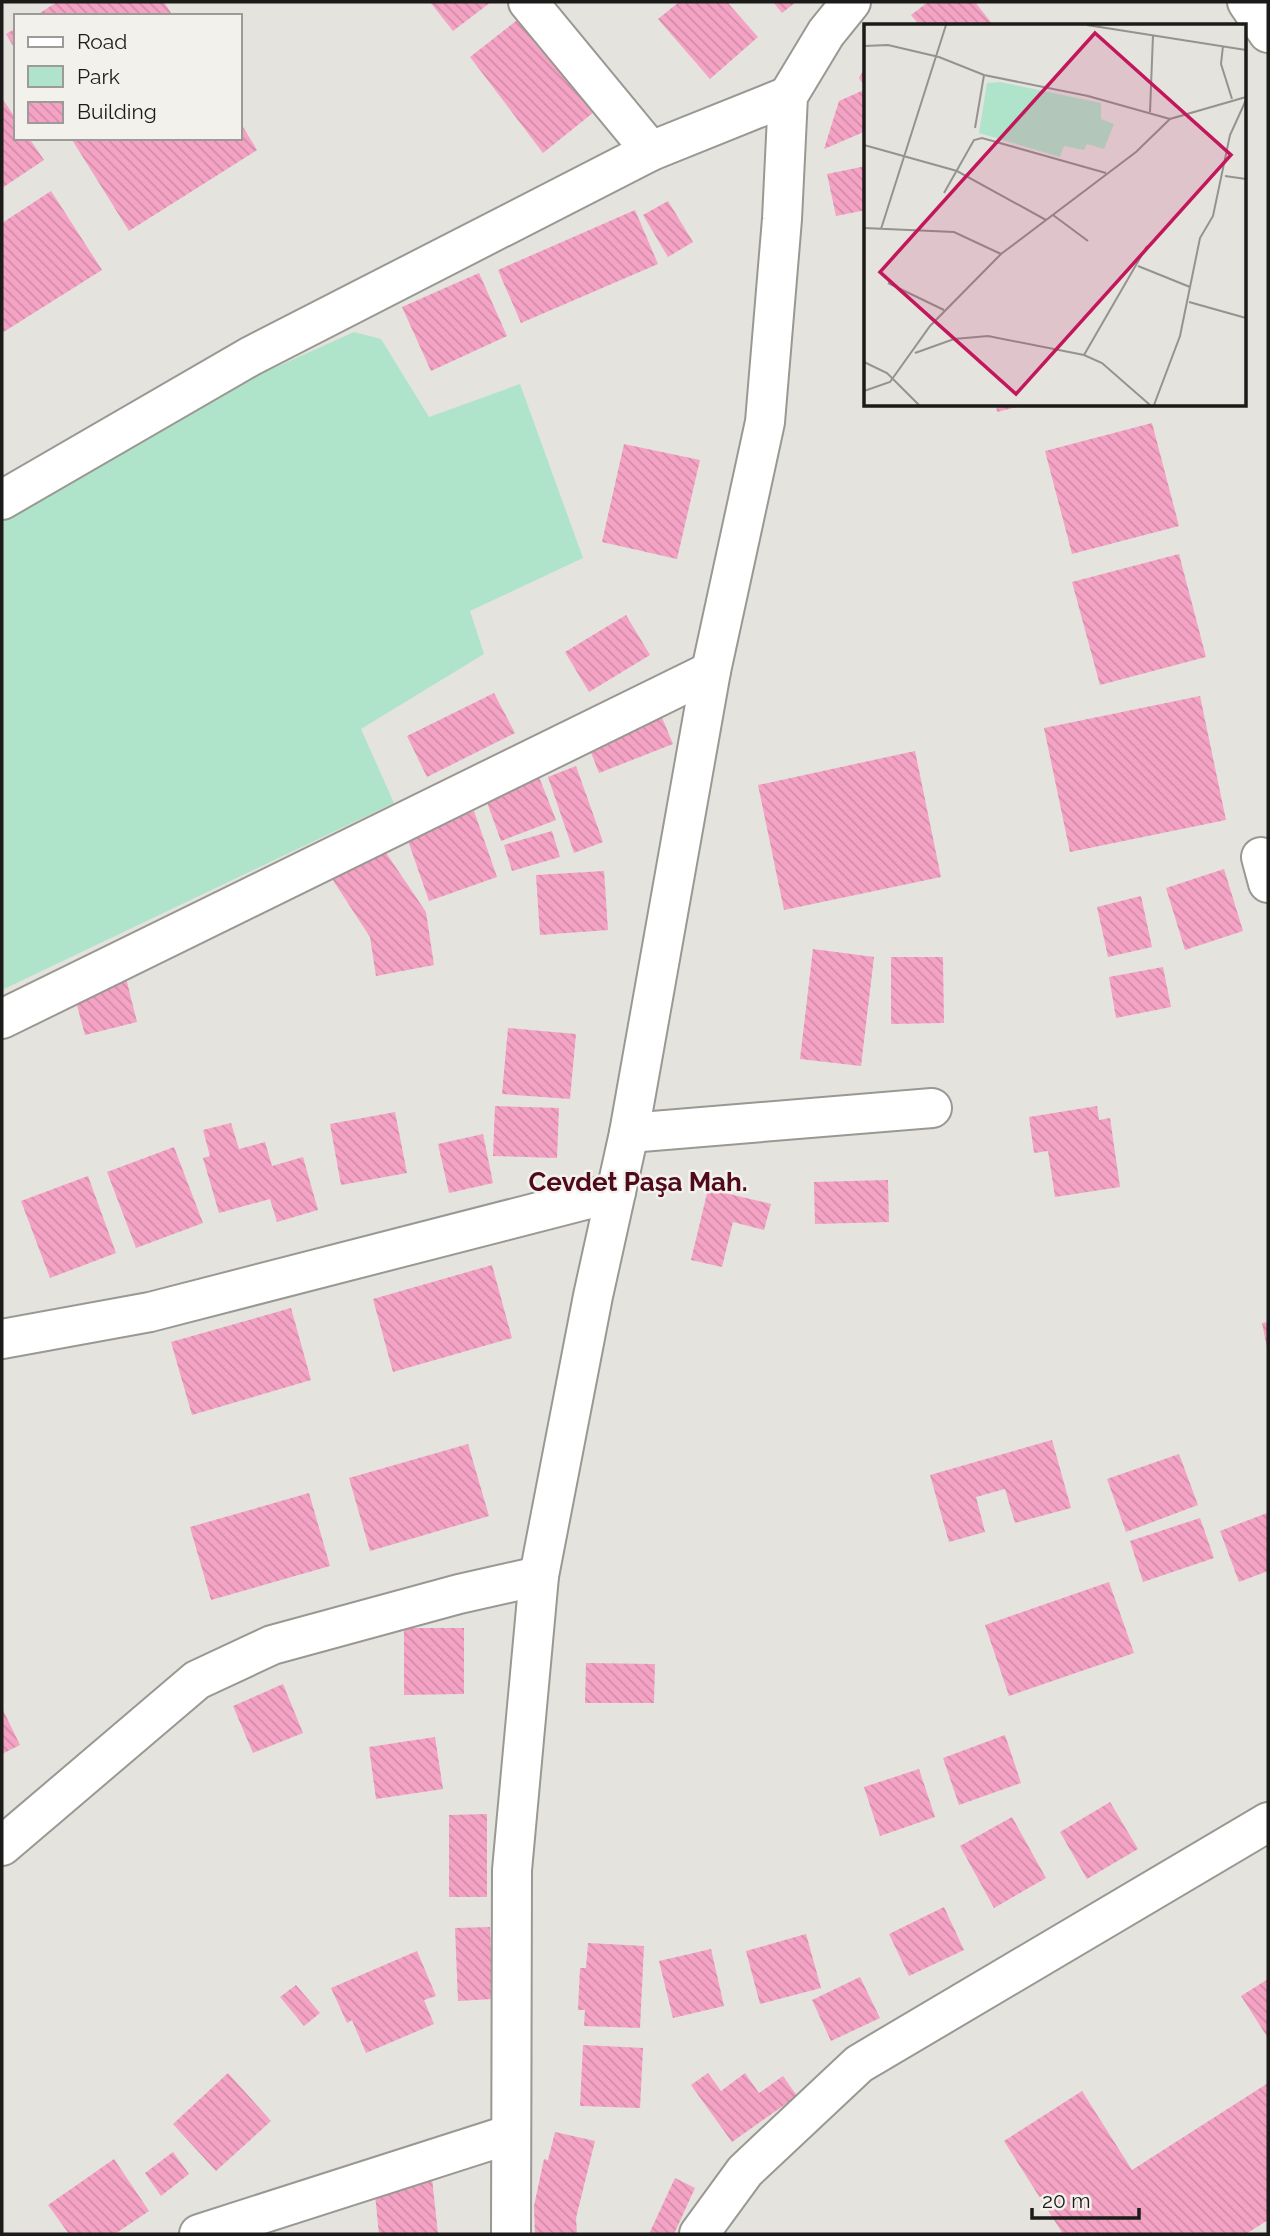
<svg xmlns="http://www.w3.org/2000/svg" width="1270" height="2236" viewBox="0 0 1270 2236" font-family="Raleway,sans-serif">
  <style>
    .park { fill: #b0e4ca }
    .building { fill: url(#building-back-hatch) }
    .lines { fill: none; stroke-linecap: round; stroke-linejoin: round }
    .minor-casing { stroke: #999893; stroke-width: 42 }
    .minor { stroke: #fff; stroke-width: 38 }
    .labels { text-anchor: middle; stroke-width: 5; stroke-linejoin: round; paint-order: stroke }
    .district-label { font-size: 26px; font-weight: bold; fill: #4f091b; stroke: #f2f1ec }
    .inset-road { fill: none; stroke: #94938f; stroke-width: 2 }
    .view { fill: #c2185b; fill-opacity: 0.15; stroke: #c2185b; stroke-width: 3.5 }
    .inset-edge { fill: none; stroke: #1b1b19; stroke-width: 3.5 }
  </style>
  <defs>
    <pattern id="building-back-hatch" width="6" height="6" patternUnits="userSpaceOnUse" patternTransform="scale(1.75)"><rect width="6" height="6" fill="#f5a3c4"/><path d="M-1 5l2 2M0 0l6 6M5-1l2 2" fill="none" stroke="#d18ca8"/></pattern>
  </defs>
  <rect width="100%" height="100%" fill="#e4e3de"/>
  <polygon class="park" points="354,332 381,339 429,417 520,384 583,558 470,611 484,654 361,729 394,803 2,990 2,517 212,396"/>
  <g class="building">
    <polygon points="57,2 164,2 173,16 35,16"/>
    <polygon points="430,2 491,2 453,31"/>
    <polygon points="679,2 727,2 758,37 710,79 658,19"/>
    <polygon points="773,2 796,2 782,13"/>
    <polygon points="928,2 975,2 994,26 920,26 911,15"/>
    <polygon points="521,17 594,112 543,153 470,57"/>
    <polygon points="16,28 16,51 6,34"/>
    <polygon points="866,65 866,131 824,149 839,101 866,89 859,78"/>
    <polygon points="2,98 16,119 16,138 29,138 44,160 2,188"/>
    <polygon points="240,122 257,150 129,231 71,138 240,138"/>
    <polygon points="866,166 866,210 836,216 827,174"/>
    <polygon points="51,191 102,270 2,333 2,223"/>
    <polygon points="668,201 693,242 668,257 643,215"/>
    <polygon points="635,210 658,264 521,323 498,270"/>
    <polygon points="479,273 507,336 431,371 402,307"/>
    <polygon points="996,404 1025,404 1025,405 997,412"/>
    <polygon points="1152,423 1179,526 1072,554 1045,451"/>
    <polygon points="624,444 700,460 677,559 602,542"/>
    <polygon points="1179,554 1206,657 1100,685 1072,582"/>
    <polygon points="626,615 650,655 589,692 565,652"/>
    <polygon points="494,693 515,733 427,777 407,736"/>
    <polygon points="1200,696 1226,820 1070,852 1044,728"/>
    <polygon points="661,715 673,744 599,773 588,745"/>
    <polygon points="915,751 941,877 784,910 758,785"/>
    <polygon points="576,766 603,842 574,853 548,777"/>
    <polygon points="539,777 556,820 501,841 485,797"/>
    <polygon points="474,811 497,877 429,901 406,835"/>
    <polygon points="552,831 560,857 512,871 504,845"/>
    <polygon points="374,835 426,912 434,965 376,976 370,937 325,868"/>
    <polygon points="1224,869 1243,931 1185,950 1166,888"/>
    <polygon points="604,871 608,930 540,935 536,875"/>
    <polygon points="1141,896 1152,947 1108,957 1097,907"/>
    <polygon points="813,949 874,957 861,1066 800,1059"/>
    <polygon points="891,957 943,957 944,1023 891,1024"/>
    <polygon points="1163,967 1171,1007 1116,1018 1109,977"/>
    <polygon points="124,970 137,1022 85,1035 71,983"/>
    <polygon points="508,1028 576,1034 570,1099 502,1094"/>
    <polygon points="495,1106 559,1108 557,1158 493,1156"/>
    <polygon points="1097,1106 1099,1120 1110,1118 1120,1187 1055,1197 1048,1151 1034,1153 1029,1117"/>
    <polygon points="395,1112 407,1173 341,1185 330,1124"/>
    <polygon points="231,1123 239,1149 265,1142 272,1166 303,1157 318,1210 277,1222 270,1199 219,1213 203,1158 210,1156 203,1130"/>
    <polygon points="483,1134 493,1183 449,1193 438,1144"/>
    <polygon points="174,1147 203,1223 136,1248 107,1172"/>
    <polygon points="88,1176 116,1253 50,1278 21,1201"/>
    <polygon points="888,1180 889,1222 815,1224 814,1182"/>
    <polygon points="708,1189 771,1204 764,1230 733,1222 722,1267 691,1260"/>
    <polygon points="492,1265 512,1338 393,1372 373,1299"/>
    <polygon points="291,1308 311,1380 192,1415 171,1342"/>
    <polygon points="1268,1322 1268,1348 1267,1348 1262,1323"/>
    <polygon points="1052,1440 1071,1508 1015,1523 1005,1489 976,1497 985,1532 949,1542 930,1475"/>
    <polygon points="468,1444 489,1516 370,1551 349,1478"/>
    <polygon points="1179,1454 1198,1505 1126,1532 1107,1479"/>
    <polygon points="309,1493 330,1566 211,1600 190,1527"/>
    <polygon points="1267,1513 1268,1571 1239,1582 1220,1531"/>
    <polygon points="1200,1518 1214,1558 1143,1582 1130,1541"/>
    <polygon points="1109,1582 1134,1653 1009,1696 985,1625"/>
    <polygon points="404,1628 464,1628 464,1694 404,1695"/>
    <polygon points="586,1663 655,1664 654,1703 585,1703"/>
    <polygon points="283,1684 303,1733 253,1753 233,1706"/>
    <polygon points="2,1708 20,1745 2,1754"/>
    <polygon points="1005,1735 1021,1783 959,1805 943,1758"/>
    <polygon points="435,1737 443,1789 376,1799 369,1747"/>
    <polygon points="919,1769 935,1817 880,1836 864,1787"/>
    <polygon points="1110,1802 1138,1849 1087,1879 1060,1832"/>
    <polygon points="487,1814 487,1897 449,1897 449,1815"/>
    <polygon points="1012,1817 1046,1878 994,1908 960,1846"/>
    <polygon points="944,1907 964,1950 909,1976 889,1934"/>
    <polygon points="490,1927 493,1999 458,2001 455,1928"/>
    <polygon points="806,1934 821,1988 760,2004 746,1951"/>
    <polygon points="588,1943 644,1946 640,2028 584,2026 585,2010 578,2010 580,1968 586,1968"/>
    <polygon points="711,1949 724,2006 673,2018 659,1961"/>
    <polygon points="417,1951 436,1996 424,2000 434,2024 366,2053 352,2020 347,2023 331,1988"/>
    <polygon points="860,1977 880,2018 831,2041 812,2000"/>
    <polygon points="1268,1979 1268,2038 1241,1996"/>
    <polygon points="296,1985 320,2013 304,2026 280,1997"/>
    <polygon points="583,2045 643,2048 640,2108 580,2106"/>
    <polygon points="228,2073 271,2121 216,2171 173,2124"/>
    <polygon points="708,2073 721,2091 745,2073 759,2093 783,2076 797,2096 732,2142 691,2085"/>
    <polygon points="1268,2083 1268,2220 1246,2234 1063,2234 1004,2141 1082,2091 1132,2170"/>
    <polygon points="555,2132 595,2141 576,2218 577,2234 535,2234 534,2206 544,2159 548,2160"/>
    <polygon points="173,2152 189,2174 161,2196 145,2173"/>
    <polygon points="114,2159 149,2211 115,2234 69,2234 48,2205"/>
    <polygon points="431,2169 438,2234 379,2234 373,2175"/>
    <polygon points="675,2178 695,2188 674,2234 649,2234"/>
  </g>
  <g class="lines">
    <g class="minor-casing">
      <g id="minor">
        <polyline points="528,2 651,151"/>
        <polyline points="1247,2 1268,33"/>
        <polyline points="2,500 251,356 651,151 788,96"/>
        <polyline points="1261,857 1268,883"/>
        <polyline points="2,1019 711,671"/>
        <polyline points="629,1133 932,1108"/>
        <polyline points="2,1339 150,1312 616,1192"/>
        <polyline points="2,1846 197,1680 272,1645 459,1594 539,1576"/>
        <polyline points="199,2234 511,2134"/>
        <polyline points="511,2234 512,1870 539,1576 593,1296 629,1133 711,671 765,422 782,219 788,96 826,33 851,2"/>
        <polyline points="699,2234 745,2171 859,2064 1268,1822"/>
      </g>
    </g>
    <use href="#minor" class="minor"/>
  </g>
  <g class="labels">
    <g class="district-label">
      <text x="638" y="1191">Cevdet Paşa Mah.</text>
    </g>
  </g>
  <g transform="translate(864 24)">
    <rect width="382" height="382" fill="#e4e3de"/>
    <path d="M136,58L237,79V95L250,100L240,125L223,120L220,126L200,122L196,133L115,109L123,59Z" fill="#b0e4ca"/>
    <path class="inset-road" d="M223,1L382,26M0,22L24,21L75,33L120,51L224,72L306,95M359,22L357,40L368,75M286,88L289,11M111,104L120,51M0,121L93,147L182,196M361,152L382,155M80,169L110,116L118,114L242,149M189,191L224,217M0,204L90,208L137,230M17,205L82,1M274,242L326,263M24,259L80,286M325,278L382,294M51,329L90,315L124,312L220,331L238,339L286,381M220,331L283,222M0,338L23,349L55,381M0,367L26,358L66,302L137,230L272,128L306,95L382,73M290,381L316,312L336,214L349,192L366,111L382,76"/>
    <path class="view" d="M231,9L367,131L152,370L16,248Z"/>
    <rect width="382" height="382" class="inset-edge"/>
  </g>
  <rect width="1270" height="2236" fill="none" stroke="#1b1b19" stroke-width="7"/>
  <rect x="14" y="14" width="228" height="126" fill="#f2f1ec" stroke="#9c9b98" stroke-width="2"/>
  <rect x="28" y="37" width="35" height="10" fill="#ffffff" stroke="#9c9b98" stroke-width="2"/>
  <text x="77" y="49" font-size="21" fill="#1b1b19">Road</text>
  <rect x="28" y="66" width="35" height="21" fill="#b0e4ca" stroke="#9c9b98" stroke-width="2"/>
  <text x="77" y="84" font-size="21" fill="#1b1b19">Park</text>
  <rect x="28" y="102" width="35" height="21" fill="url(#building-back-hatch)" stroke="#9c9b98" stroke-width="2"/>
  <text x="77" y="119" font-size="21" fill="#1b1b19">Building</text>
  <path d="M1032 2208v10h107v-10" fill="none" stroke="#1b1b19" stroke-width="3.5"/>
  <text x="1042" y="2208" font-size="21" fill="#1b1b19" stroke="#f2f1ec" stroke-width="5" paint-order="stroke">20 m</text>
</svg>
